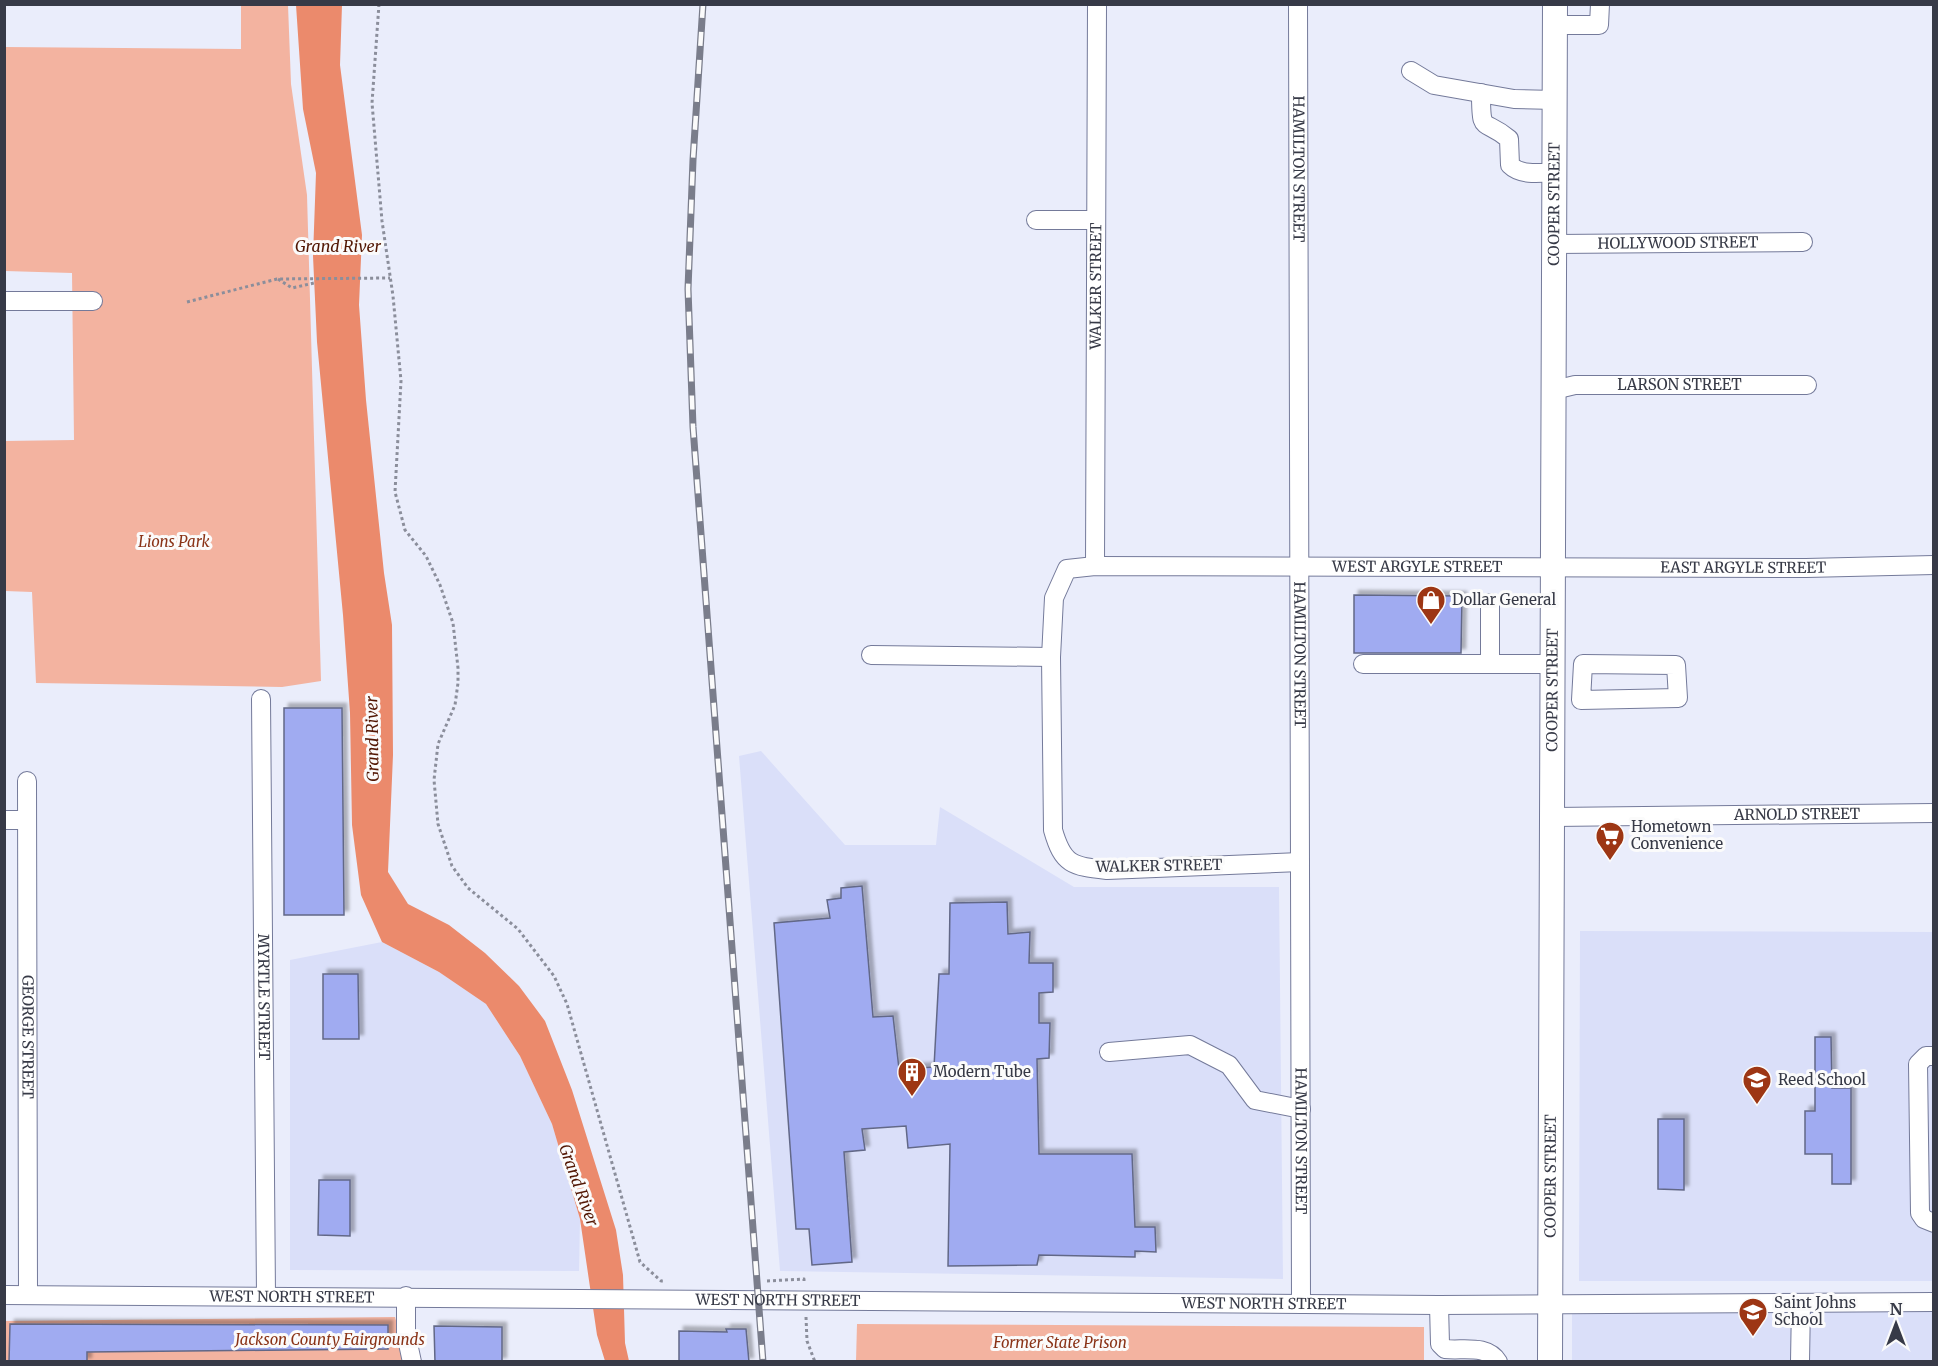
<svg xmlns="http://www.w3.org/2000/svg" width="1938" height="1366" viewBox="0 0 1938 1366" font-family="Merriweather,serif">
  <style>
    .built { fill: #dadff9 }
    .green { fill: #f3b3a0 }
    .water { fill: #eb8a6c }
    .building { fill: #a0abf1; stroke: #626887; stroke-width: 1.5; filter: url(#shadow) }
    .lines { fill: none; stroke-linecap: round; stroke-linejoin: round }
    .minor-casing { stroke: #747a9a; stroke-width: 20 }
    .major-casing { stroke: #747a9a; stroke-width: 26 }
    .path { stroke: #8b8e9b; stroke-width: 3; stroke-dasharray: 3 3; stroke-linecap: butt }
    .minor { stroke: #fff; stroke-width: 18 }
    .major { stroke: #fff; stroke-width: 24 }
    .rail-casing { stroke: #7a7d8b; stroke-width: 7 }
    .rail { stroke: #fbfbfb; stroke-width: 4.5; stroke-dasharray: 14; stroke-linecap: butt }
    .labels { text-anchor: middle; stroke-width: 6; stroke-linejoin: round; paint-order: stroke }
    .street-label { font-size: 15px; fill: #373a47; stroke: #fbfbfb }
    .park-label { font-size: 15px; font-style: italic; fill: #8a3317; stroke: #fbfbfb }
    .poi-label { font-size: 15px; fill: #373a47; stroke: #fbfbfb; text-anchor: start }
    .water-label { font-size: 16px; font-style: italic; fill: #521603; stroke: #fbfbfb }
  </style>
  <defs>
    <filter id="shadow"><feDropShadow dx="4.5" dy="-4.5" stdDeviation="1.5" flood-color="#0004"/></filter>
  </defs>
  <rect width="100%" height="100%" fill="#eaedfb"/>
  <g class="built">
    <polygon points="761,751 845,845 936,845 940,807 1074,887 1279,887 1283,1279 780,1271 739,756"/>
    <polygon points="1580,931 1933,932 1933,1281 1579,1281"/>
    <polygon points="382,942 439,972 486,1004 520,1056 552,1124 580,1219 579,1271 290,1270 290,960"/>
    <polygon points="1933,1311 1933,1361 1572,1361 1572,1313"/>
  </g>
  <g class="green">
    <polygon points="241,5 288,5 291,84 307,195 321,681 282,687 36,683 32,592 5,591 5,441 74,440 72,273 5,271 5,47 241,49"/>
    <polygon points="395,1317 408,1361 5,1361 4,1321"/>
    <polygon points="857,1324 1424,1327 1424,1361 856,1361"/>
  </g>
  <polygon class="water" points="296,5 342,5 340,65 362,235 359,305 366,400 384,573 392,625 393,755 388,872 408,904 449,925 485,953 519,986 545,1021 572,1090 616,1230 623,1275 625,1343 629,1361 605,1361 597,1335 580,1219 552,1124 520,1056 486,1004 439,972 382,942 361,895 352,825 350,713 343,615 317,342 313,256 316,173 303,109"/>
  <g class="building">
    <polygon points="1354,595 1462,596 1461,653 1354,653"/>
    <polygon points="284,708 342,708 344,915 284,915"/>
    <polygon points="862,886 873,1017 893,1016 899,1069 934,1067 939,974 949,974 950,903 1007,902 1008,934 1030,932 1029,963 1053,963 1053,992 1039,993 1039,1023 1050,1023 1049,1058 1037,1059 1039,1154 1132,1154 1135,1227 1155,1227 1156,1252 1135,1251 1135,1257 1039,1255 1037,1265 948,1266 950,1144 908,1148 906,1126 862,1129 865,1150 844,1152 852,1262 812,1265 809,1229 796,1229 774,923 830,918 827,900 841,898 841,888"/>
    <polygon points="323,974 358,974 359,1039 323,1039"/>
    <polygon points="1815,1037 1831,1037 1832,1088 1851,1088 1851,1184 1832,1184 1832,1154 1805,1154 1805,1111 1815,1111"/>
    <polygon points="1658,1119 1684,1119 1684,1190 1658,1189"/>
    <polygon points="319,1180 350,1180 350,1236 318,1235"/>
    <polygon points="10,1324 388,1325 388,1349 87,1352 87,1362 9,1362"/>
    <polygon points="434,1326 502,1327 502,1362 435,1362"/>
    <polygon points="726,1329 746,1329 749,1362 679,1362 679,1331 727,1332"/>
  </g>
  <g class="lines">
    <g class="minor-casing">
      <g id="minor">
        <path id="s1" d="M1298,4L1301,1304"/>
        <polyline points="1555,25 1599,25 1600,4"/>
        <polyline points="1411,71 1434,85 1514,99 1555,100"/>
        <path d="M1481,93C1481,136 1483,117 1509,139L1510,165C1521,176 1541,173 1555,172"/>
        <polyline points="1036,220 1096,220"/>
        <path id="s2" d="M1555,244L1803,242"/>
        <polyline points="4,301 93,301"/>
        <path id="s3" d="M1554,390L1575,385H1807"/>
        <path id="s4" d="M1095,566L1097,4"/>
        <polyline points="871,655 1051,657"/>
        <polyline points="1490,663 1490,603"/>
        <polyline points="1363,664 1553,664"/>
        <polygon points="1583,664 1676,665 1678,698 1581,700"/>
        <path id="s5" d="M261,699L266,1296"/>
        <path id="s6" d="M27,781L28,1295"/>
        <path id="s7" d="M1553,817L1934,813"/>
        <polyline points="4,820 27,820"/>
        <path id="s8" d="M1300,862L1107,870C1072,866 1063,865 1053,830L1051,657L1054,598L1067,569L1095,566L1806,568L1934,565"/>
        <polyline points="1109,1052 1190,1045 1229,1065 1255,1100 1301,1109"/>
        <polyline points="1934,1056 1926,1056 1918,1064 1920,1213 1924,1219 1934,1223"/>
        <path id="s9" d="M4,1295L1439,1305L1934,1302"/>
        <polyline points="406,1296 406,1334 412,1362"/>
        <path d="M1439,1305L1440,1344L1445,1349C1463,1351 1487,1344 1498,1362"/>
        <polyline points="1800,1362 1801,1303"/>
      </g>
    </g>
    <g class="major-casing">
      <g id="major">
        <path id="s10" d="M1550,1362L1555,4"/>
      </g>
    </g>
    <g class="path">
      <polyline points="379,4 372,103 382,221 393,296 401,381 395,492 405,530 426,556 440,585 453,623 458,668 458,683 455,705 438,744 434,780 438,824 452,866 468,888 518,929 554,976 567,1004 640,1262 661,1281 664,1281"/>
      <polyline points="278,279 292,288 314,283"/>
      <polyline points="187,302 277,279 390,278"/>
      <polyline points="767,1281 804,1279 804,1283"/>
      <polyline points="806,1317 807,1341 815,1362"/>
    </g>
    <use href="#minor" class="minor"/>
    <use href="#major" class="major"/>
    <g class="rail-casing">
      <polyline id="rail" points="703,4 693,160 688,289 693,427 763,1362"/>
    </g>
    <use href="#rail" class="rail"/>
  </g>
  <defs>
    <g id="shop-pin" transform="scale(1.5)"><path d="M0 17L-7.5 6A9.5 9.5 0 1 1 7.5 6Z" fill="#9d3614" stroke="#fbfbfb"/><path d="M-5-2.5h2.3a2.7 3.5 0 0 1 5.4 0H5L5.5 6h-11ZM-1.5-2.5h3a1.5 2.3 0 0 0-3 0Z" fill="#fff"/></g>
    <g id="supermarket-pin" transform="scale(1.5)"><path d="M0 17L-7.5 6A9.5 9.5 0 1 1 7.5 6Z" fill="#9d3614" stroke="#fbfbfb"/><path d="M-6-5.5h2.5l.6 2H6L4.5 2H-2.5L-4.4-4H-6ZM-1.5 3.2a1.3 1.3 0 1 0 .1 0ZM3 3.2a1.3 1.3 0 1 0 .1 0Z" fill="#fff"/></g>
    <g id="building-pin" transform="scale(1.5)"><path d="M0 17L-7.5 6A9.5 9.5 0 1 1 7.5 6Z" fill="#9d3614" stroke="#fbfbfb"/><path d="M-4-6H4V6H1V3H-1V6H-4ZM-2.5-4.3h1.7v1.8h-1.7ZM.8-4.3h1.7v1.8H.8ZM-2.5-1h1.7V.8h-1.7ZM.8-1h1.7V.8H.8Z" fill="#fff"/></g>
    <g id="school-pin" transform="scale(1.5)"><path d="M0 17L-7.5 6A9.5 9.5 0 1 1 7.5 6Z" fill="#9d3614" stroke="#fbfbfb"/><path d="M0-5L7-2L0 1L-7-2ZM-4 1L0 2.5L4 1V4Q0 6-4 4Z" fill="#fff"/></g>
  </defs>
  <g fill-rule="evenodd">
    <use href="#shop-pin" x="1431" y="600"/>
    <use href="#supermarket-pin" x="1610" y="836"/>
    <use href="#building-pin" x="912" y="1072"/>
    <use href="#school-pin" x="1757" y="1080"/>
    <use href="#school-pin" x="1753" y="1312"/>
  </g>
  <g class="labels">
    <g class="street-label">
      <text dy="5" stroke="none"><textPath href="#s1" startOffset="165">HAMILTON STREET</textPath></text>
      <text dy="5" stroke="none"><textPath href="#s10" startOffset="1158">COOPER STREET</textPath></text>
      <text dy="5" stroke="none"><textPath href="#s2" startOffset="123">HOLLYWOOD STREET</textPath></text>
      <text dy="5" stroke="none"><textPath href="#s4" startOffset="280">WALKER STREET</textPath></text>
      <text dy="5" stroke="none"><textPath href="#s3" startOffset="126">LARSON STREET</textPath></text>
      <text dy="5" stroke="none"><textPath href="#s8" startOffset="882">WEST ARGYLE STREET</textPath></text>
      <text dy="5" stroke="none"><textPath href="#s8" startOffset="1208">EAST ARGYLE STREET</textPath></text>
      <text dy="5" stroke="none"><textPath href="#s1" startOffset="651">HAMILTON STREET</textPath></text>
      <text dy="5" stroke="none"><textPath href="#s10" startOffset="672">COOPER STREET</textPath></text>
      <text dy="5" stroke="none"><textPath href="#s7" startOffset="244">ARNOLD STREET</textPath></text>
      <text transform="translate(1159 866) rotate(-1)" y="5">WALKER STREET</text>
      <text dy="5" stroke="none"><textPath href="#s5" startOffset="298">MYRTLE STREET</textPath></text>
      <text dy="5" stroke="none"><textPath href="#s6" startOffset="256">GEORGE STREET</textPath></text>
      <text dy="5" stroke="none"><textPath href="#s1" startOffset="1137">HAMILTON STREET</textPath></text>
      <text dy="5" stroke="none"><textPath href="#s10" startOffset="186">COOPER STREET</textPath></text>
      <text dy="5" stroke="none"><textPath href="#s9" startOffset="288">WEST NORTH STREET</textPath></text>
      <text dy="5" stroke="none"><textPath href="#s9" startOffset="774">WEST NORTH STREET</textPath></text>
      <text dy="5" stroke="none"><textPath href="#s9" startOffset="1260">WEST NORTH STREET</textPath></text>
    </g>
    <g class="park-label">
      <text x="174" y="547">Lions Park</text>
      <text x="330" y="1345">Jackson County Fairgrounds</text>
      <text x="1060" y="1348">Former State Prison</text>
    </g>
    <g class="poi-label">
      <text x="1452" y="605">Dollar General</text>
      <text x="1631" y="832">Hometown<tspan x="1631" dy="17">Convenience</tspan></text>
      <text x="933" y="1077">Modern Tube</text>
      <text x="1778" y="1085">Reed School</text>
      <text x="1774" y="1308">Saint Johns<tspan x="1774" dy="17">School</tspan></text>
    </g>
    <g class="water-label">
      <text x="338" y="252">Grand River</text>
      <text transform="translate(372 739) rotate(-91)" y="6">Grand River</text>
      <text transform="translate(579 1185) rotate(70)" y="6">Grand River</text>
    </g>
  </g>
  <rect width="1938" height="1366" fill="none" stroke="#373a47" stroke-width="12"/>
  <g transform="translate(1896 1324)" stroke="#fbfbfb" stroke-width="4.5" paint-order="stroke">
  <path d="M0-4.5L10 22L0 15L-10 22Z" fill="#373a47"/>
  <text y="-9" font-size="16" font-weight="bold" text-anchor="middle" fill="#373a47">N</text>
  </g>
</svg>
